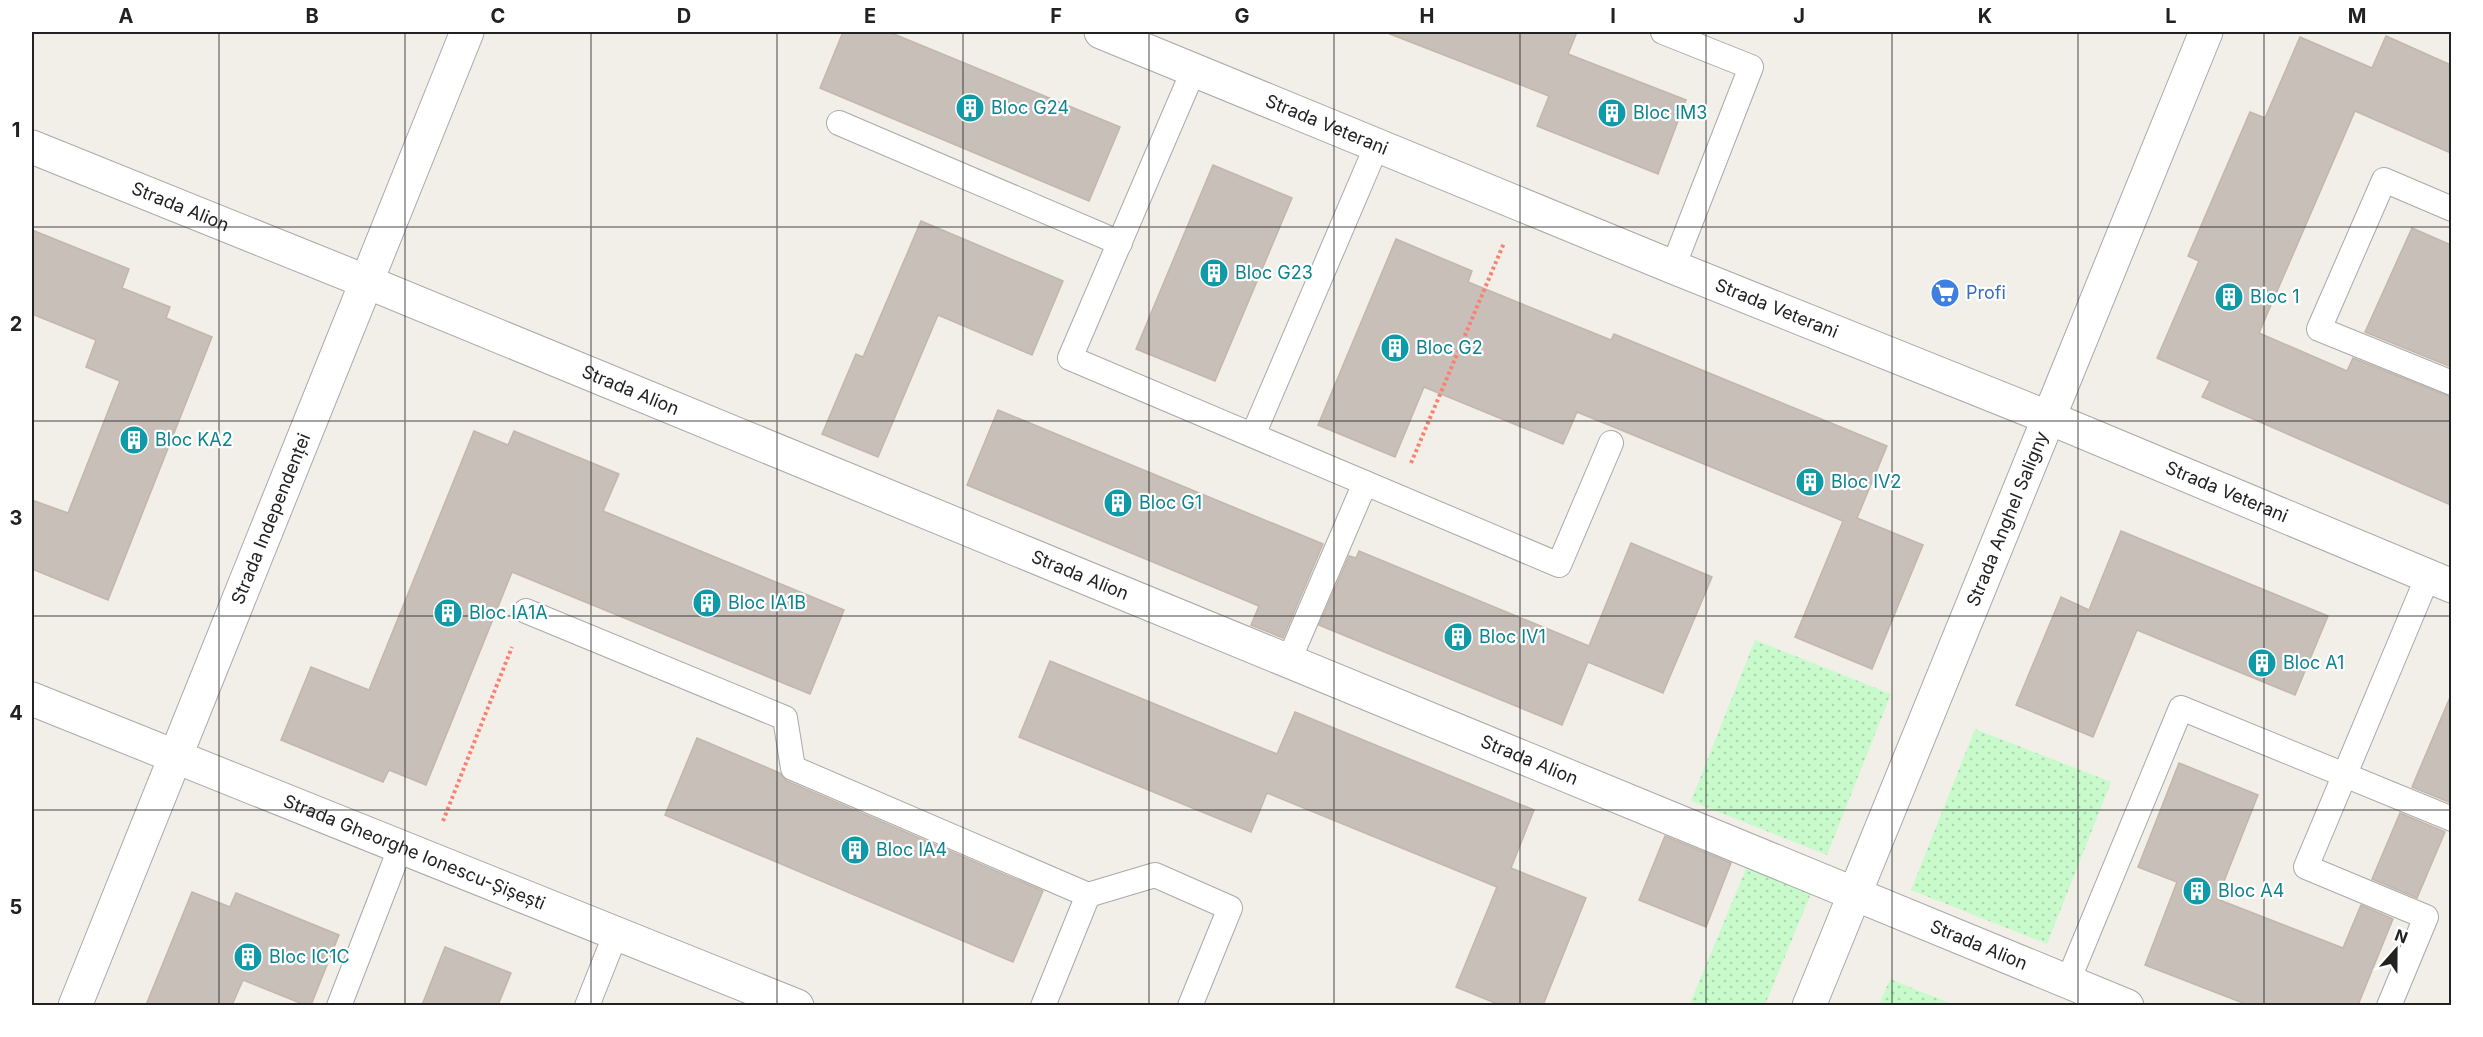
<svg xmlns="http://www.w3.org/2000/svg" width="2483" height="1037" viewBox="0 0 2483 1037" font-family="Inter,sans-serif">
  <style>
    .park { fill: url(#park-dots) }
    .building { fill: #c7bfb8; stroke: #c4b6ab; stroke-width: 1.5 }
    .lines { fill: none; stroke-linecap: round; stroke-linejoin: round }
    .service-casing { stroke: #a9a9a9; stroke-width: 26 }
    .minor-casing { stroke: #a9a9a9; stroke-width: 35 }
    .tertiary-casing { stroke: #a9a9a9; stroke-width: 35 }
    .path { stroke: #fa8072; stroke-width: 4; stroke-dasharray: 3 3; stroke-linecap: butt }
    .service { stroke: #fff; stroke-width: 24 }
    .minor { stroke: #fff; stroke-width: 33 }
    .tertiary { stroke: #fff; stroke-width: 33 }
    .grid { fill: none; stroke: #222; stroke-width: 1.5; stroke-opacity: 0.55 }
    .labels { text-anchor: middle; stroke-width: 4.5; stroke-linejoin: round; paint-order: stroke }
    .culture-label { font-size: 18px; fill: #0d838f; stroke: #fff; text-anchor: start }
    .street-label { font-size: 18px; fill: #222; stroke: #fff }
    .shop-label { font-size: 18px; fill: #366cbe; stroke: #fff; text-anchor: start }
    .neatline { fill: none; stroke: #222; stroke-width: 2 }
    .grid-label { font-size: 20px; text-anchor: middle; font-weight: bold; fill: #222 }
  </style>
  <defs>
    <pattern id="park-dots" width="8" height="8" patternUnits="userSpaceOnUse" patternTransform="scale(1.5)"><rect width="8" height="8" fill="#c8facc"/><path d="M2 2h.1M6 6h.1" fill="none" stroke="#acd6af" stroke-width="1.8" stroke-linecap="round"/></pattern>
  </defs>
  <rect width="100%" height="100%" fill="#f2efe9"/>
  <g class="park">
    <polygon points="1755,640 1891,694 1827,855 1691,801"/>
    <polygon points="1975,729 2111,782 2047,944 1911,890"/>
    <polygon points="1748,864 1812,891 1765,1005 1689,1006"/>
    <polygon points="1890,979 1954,1005 1879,1005"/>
  </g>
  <g class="building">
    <polygon points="843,32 889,32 1120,127 1089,201 820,88"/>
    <polygon points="1391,32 1577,32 1568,54 1686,100 1658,174 1537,126 1549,96 1390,34"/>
    <polygon points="2386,36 2451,65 2451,153 2355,111 2259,333 2347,371 2353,358 2451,397 2451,505 2202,397 2210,381 2157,358 2199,261 2188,256 2250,112 2265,118 2300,37 2372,68"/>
    <polygon points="1213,165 1292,198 1215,381 1136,349"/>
    <polygon points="921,221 1063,281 1032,355 938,315 878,457 822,434 856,354 863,357"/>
    <polygon points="2412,228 2451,245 2451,367 2365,332"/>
    <polygon points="32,230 129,269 122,288 170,307 166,318 212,337 108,600 32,569 32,500 68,513 120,381 86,367 96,340 32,314"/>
    <polygon points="1396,239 1472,271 1468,282 1611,340 1614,334 1887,446 1857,518 1923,545 1872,669 1795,637 1843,521 1577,412 1563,444 1424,387 1395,457 1318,425"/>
    <polygon points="998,410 1323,544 1283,638 1251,625 1259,606 967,485"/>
    <polygon points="474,431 508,445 514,431 619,474 603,511 844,610 810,694 512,572 426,785 389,770 383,782 281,740 311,667 369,690"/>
    <polygon points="2121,531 2328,616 2295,695 2137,630 2093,737 2016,705 2061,597 2089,610"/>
    <polygon points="1631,543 1712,577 1663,693 1588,662 1562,725 1319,625 1349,556 1356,558 1359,551 1589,646"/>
    <polygon points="1050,661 1277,754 1295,712 1534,810 1511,868 1586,898 1543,1005 1500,1005 1456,987 1497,887 1267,793 1251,832 1019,737"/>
    <polygon points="2451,695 2451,803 2412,787"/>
    <polygon points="697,738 780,773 787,781 1043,891 1013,962 665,815"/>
    <polygon points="2179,763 2258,795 2217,899 2343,948 2361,905 2393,919 2358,1005 2248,1005 2145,965 2177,882 2138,867"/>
    <polygon points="2400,813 2445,832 2417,898 2372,879"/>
    <polygon points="1665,836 1731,863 1706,927 1639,900"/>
    <polygon points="192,892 230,907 236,893 339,935 311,1005 305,1005 243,980 232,1005 146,1005"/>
    <polygon points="445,947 511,973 498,1005 422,1005"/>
  </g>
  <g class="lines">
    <g class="service-casing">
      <g id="service">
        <polyline points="1663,32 1751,67 1673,267"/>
        <polyline points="1194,69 1070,358 1559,565 1611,443"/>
        <polyline points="839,123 1120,243"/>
        <polyline points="2452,209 2384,180 2319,329 2452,383"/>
        <polyline points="1253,435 1377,145"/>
        <polyline points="526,611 785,718 793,768 1088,895 1155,875 1230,908 1190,1006"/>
        <polyline points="1289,660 1365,483"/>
        <polyline points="2068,981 2181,708 2452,819"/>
        <polyline points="339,1006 401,846"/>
        <polyline points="587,1006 616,933"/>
        <polyline points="1043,1006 1088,895"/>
        <polyline points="2389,1006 2426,917 2306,867 2428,576"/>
      </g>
    </g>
    <g class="minor-casing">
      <g id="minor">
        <path id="s1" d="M1101,32L1673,267L2047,417L2452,586"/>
        <path id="s2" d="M32,147L367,282L2127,1006"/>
        <path id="s3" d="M32,699L797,1006"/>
        <path id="s4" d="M1809,1006L2206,32"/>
      </g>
    </g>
    <g class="tertiary-casing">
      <g id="tertiary">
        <path id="s5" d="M75,1006L467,32"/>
      </g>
    </g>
    <g class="path">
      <polyline points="1411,463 1504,243"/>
      <polyline points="443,821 512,647"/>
    </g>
    <use href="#service" class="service"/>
    <use href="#minor" class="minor"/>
    <use href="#tertiary" class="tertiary"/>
  </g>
  <path class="grid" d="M219,32V1006M405,32V1006M591,32V1006M777,32V1006M963,32V1006M1149,32V1006M1334,32V1006M1520,32V1006M1706,32V1006M1892,32V1006M2078,32V1006M2264,32V1006M32,227H2452M32,421H2452M32,616H2452M32,810H2452"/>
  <defs>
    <g id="building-disc" transform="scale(1.5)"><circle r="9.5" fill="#0f9aa8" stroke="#fff"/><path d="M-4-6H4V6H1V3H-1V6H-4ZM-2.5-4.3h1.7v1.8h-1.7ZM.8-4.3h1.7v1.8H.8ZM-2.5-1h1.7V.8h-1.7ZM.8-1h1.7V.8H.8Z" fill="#fff"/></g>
    <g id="supermarket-disc" transform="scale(1.5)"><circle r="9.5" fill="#3f7fe0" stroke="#fff"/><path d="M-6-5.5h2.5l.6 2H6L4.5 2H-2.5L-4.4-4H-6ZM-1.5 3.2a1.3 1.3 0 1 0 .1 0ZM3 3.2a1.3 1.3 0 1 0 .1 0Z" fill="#fff"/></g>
  </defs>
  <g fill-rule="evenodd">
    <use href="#building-disc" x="970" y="108"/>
    <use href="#building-disc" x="1612" y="113"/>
    <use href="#building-disc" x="1214" y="273"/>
    <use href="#supermarket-disc" x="1945" y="293"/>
    <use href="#building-disc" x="2229" y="297"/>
    <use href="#building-disc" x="1395" y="348"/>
    <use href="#building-disc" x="134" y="440"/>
    <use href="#building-disc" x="1810" y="482"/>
    <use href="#building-disc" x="1118" y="503"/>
    <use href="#building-disc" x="707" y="603"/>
    <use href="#building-disc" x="448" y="613"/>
    <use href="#building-disc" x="1458" y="637"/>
    <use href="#building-disc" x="2262" y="663"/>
    <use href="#building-disc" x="855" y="850"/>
    <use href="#building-disc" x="2197" y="891"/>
    <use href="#building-disc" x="248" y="957"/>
  </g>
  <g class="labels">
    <g class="culture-label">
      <text x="991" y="114">Bloc G24</text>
      <text x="1633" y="119">Bloc IM3</text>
      <text x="1235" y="279">Bloc G23</text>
      <text x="2250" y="303">Bloc 1</text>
      <text x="1416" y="354">Bloc G2</text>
      <text x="155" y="446">Bloc KA2</text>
      <text x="1831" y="488">Bloc IV2</text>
      <text x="1139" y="509">Bloc G1</text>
      <text x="728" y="609">Bloc IA1B</text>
      <text x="469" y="619">Bloc IA1A</text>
      <text x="1479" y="643">Bloc IV1</text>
      <text x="2283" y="669">Bloc A1</text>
      <text x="876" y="856">Bloc IA4</text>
      <text x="2218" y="897">Bloc A4</text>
      <text x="269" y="963">Bloc IC1C</text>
    </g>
    <g class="street-label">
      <text dy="6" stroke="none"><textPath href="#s1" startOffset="244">Strada Veterani</textPath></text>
      <text dy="6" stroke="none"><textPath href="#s2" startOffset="160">Strada Alion</textPath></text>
      <text dy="6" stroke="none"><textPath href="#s1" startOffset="730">Strada Veterani</textPath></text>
      <text dy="6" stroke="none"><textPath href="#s2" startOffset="646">Strada Alion</textPath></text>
      <text dy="6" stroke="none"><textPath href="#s1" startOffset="1216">Strada Veterani</textPath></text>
      <text dy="6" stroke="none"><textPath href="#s4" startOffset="526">Strada Anghel Saligny</textPath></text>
      <text dy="6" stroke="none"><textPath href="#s5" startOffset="525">Strada Independenței</textPath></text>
      <text dy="6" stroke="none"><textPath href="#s2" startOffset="1132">Strada Alion</textPath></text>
      <text dy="6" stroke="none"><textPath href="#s2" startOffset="1618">Strada Alion</textPath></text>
      <text dy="6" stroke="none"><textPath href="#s3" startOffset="412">Strada Gheorghe Ionescu-Șișești</textPath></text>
      <text dy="6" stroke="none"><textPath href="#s2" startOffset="2104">Strada Alion</textPath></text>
    </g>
    <g class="shop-label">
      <text x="1966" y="299">Profi</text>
    </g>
  </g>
  <rect width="2483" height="1037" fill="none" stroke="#ffffff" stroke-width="66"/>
  <g transform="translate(2396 950) rotate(21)" stroke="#ffffff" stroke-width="4.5" paint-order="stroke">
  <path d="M0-4.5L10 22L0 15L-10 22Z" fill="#222222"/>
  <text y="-9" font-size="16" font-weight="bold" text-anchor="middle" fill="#222222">N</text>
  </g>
  <rect x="33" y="33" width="2417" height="971" class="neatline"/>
  <g class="grid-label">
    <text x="126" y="23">A</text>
    <text x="312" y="23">B</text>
    <text x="498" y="23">C</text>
    <text x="684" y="23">D</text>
    <text x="870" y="23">E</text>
    <text x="1056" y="23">F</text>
    <text x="1242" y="23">G</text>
    <text x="1427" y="23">H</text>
    <text x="1613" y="23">I</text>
    <text x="1799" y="23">J</text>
    <text x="1985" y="23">K</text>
    <text x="2171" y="23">L</text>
    <text x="2357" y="23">M</text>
    <text x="16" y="137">1</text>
    <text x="16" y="331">2</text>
    <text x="16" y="525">3</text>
    <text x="16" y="720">4</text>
    <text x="16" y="914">5</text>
  </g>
</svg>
